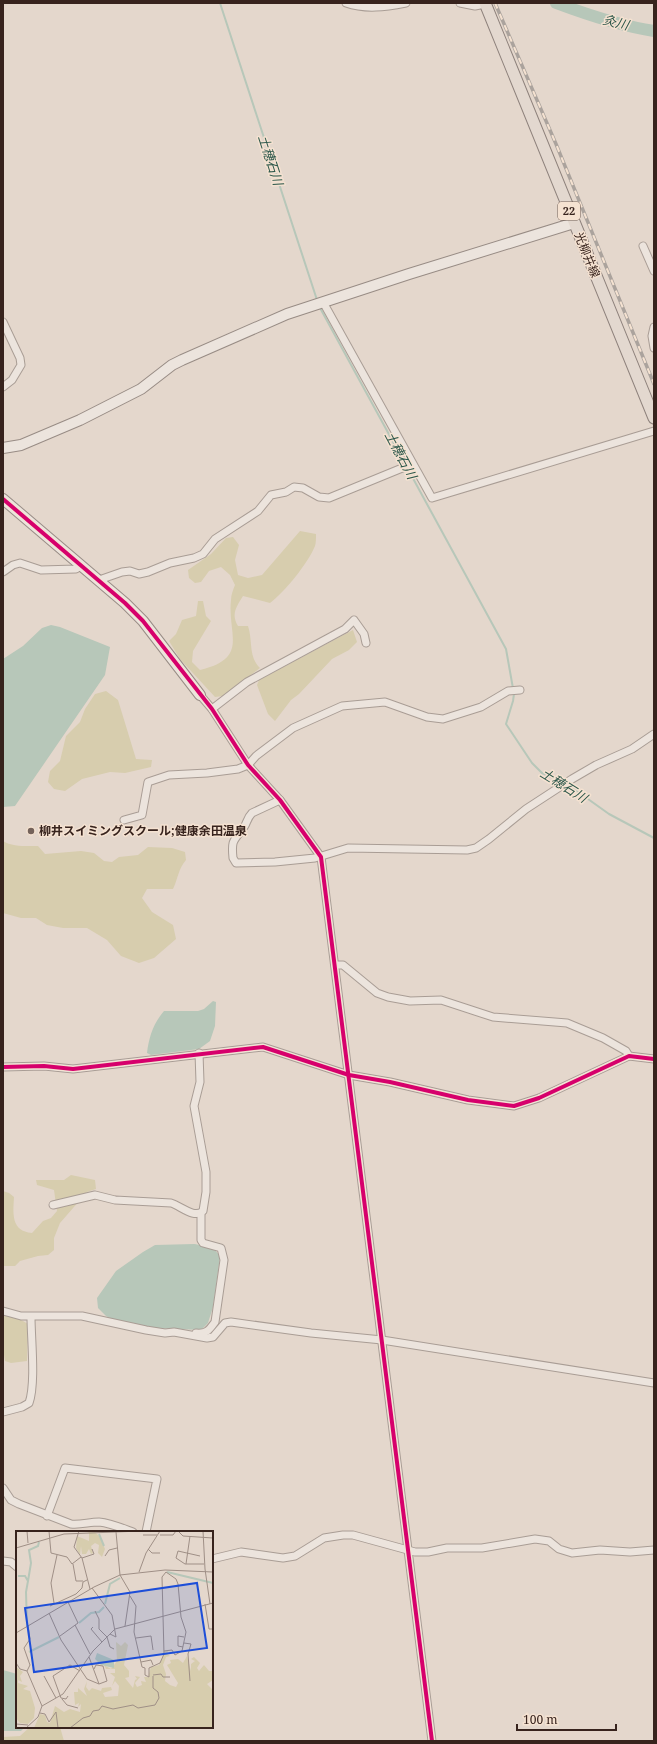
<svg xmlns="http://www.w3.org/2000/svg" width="657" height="1744" viewBox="0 0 657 1744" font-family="'Noto Serif','Noto Sans JP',serif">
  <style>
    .green { fill: #d7cdae }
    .water { fill: #b7c7b9 }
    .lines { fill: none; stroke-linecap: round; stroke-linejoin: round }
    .stream { stroke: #b7c7b9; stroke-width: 2 }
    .river { stroke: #b7c7b9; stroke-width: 12 }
    .street-casing { stroke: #a99d95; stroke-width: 9 }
    .secondary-casing { stroke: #988c85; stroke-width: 12 }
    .primary-casing { stroke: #8e827c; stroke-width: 13 }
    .street { stroke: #ece4dd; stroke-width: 7 }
    .secondary { stroke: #ece4dd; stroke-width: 10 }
    .primary { stroke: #e3d8cf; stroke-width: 11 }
    .rail-casing { stroke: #aba39d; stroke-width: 3.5 }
    .rail { stroke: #f5e2d1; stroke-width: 2; stroke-dasharray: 6; stroke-linecap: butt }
    .cycleway-casing { stroke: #f5e2d1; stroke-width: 6 }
    .cycleway { stroke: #d6006c; stroke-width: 4 }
    .poi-dot { fill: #74625a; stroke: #f5e2d1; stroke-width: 1.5 }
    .labels { text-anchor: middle; stroke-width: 3; stroke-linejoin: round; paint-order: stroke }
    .shield { fill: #f5e2d1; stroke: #705c53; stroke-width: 1 }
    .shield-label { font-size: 11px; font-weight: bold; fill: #37231d }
    .street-label { font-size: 12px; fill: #37231d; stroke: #f5e2d1 }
    .poi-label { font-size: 12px; font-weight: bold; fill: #37231d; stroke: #f5e2d1; text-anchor: start }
    .water-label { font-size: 13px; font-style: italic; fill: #2c574a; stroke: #f5e2d1 }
    .inset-river { fill: none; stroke: #b7c7b9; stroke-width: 2 }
    .inset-road { fill: none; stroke: #9f8f86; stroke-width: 1 }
    .view { fill: #1d4ed8; fill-opacity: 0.15; stroke: #1d4ed8; stroke-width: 2 }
    .inset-edge { fill: none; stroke: #37231d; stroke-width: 2 }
  </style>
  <rect width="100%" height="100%" fill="#e4d7cc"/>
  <g class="green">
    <path d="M300,531L316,534C316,538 316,543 315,546C308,563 285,592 270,603L243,596C236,607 231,615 238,626H248C253,640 248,657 260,668L223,696L215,697L180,659L169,641L176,634L182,620L196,616L198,601H203L206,616L211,621L193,651L192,662L200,670C250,658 227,634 231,600C231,595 233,590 235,585L230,575L221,567L209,571L201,582L195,583L189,578L188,570L211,554L226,538L233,537L239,545L235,560L238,575L248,578L262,575Z"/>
    <polygon points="353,630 357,642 349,650 332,659 299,694 291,700 275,721 268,714 257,685 259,680"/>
    <polygon points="106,691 118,700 136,759 152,760 151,767 125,773 110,772 82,779 65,791 54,789 48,782 50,771 60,761 66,736 80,722 85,709 95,694"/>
    <path d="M3,841C12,847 27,846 38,846L45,854L81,851L94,853L104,861L112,862L119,857L138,855L148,847L172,848L185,852L186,860C178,869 178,879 173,889H147L142,898L152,912L173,925L176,939L154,958L139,963L121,956L107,940L87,928H63L47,925L36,918H21L3,913Z"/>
    <path d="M71,1175L95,1180L96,1189L87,1192L60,1223L54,1238V1250L48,1255L38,1256L20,1261L15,1266H3V1191L9,1193L14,1197C13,1214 11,1231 32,1233L43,1221L51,1218L57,1211L54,1190L37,1185L36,1180H64Z"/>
    <polygon points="3,1313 16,1317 28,1324 27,1361 11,1363 5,1361 3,1349"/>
    <polygon points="30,1727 60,1727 64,1741 3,1741 3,1737 20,1736"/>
  </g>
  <g class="water">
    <polygon points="51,625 60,627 110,647 105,675 15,806 3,807 3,659 23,646 42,628"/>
    <path d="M213,1001L216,1002L215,1026L210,1041L199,1049L151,1055L147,1053C149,1037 153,1024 164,1011H198L204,1009Z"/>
    <path d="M194,1244C205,1246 215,1246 220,1257L213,1307L208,1323L201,1330L154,1328L114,1320L106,1316L98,1308L97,1298L116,1271L143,1252L155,1245Z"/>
    <polygon points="3,1670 17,1674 17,1727 25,1727 21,1731 3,1731"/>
  </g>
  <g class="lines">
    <g class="stream">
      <polyline points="220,3 317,300"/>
      <polyline points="319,306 506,649 514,694 513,701 506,724 532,763 542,773 563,782"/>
      <polyline points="567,784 609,814 654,838"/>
    </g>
    <path class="river" d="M556,3C588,15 620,26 654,31"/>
    <g class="street-casing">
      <g id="street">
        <path d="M346,3C366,10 385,7 406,3"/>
        <polyline points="460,3 475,6 485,4"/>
        <polyline points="643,246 654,271"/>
        <polyline points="323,302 432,498 654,431"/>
        <polyline points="3,322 20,358 21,365 12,380 3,387"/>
        <polyline points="654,327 652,336 654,348"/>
        <polyline points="3,572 13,565 20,563 41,570 76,569 81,566"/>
        <polyline points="99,580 122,572 130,571 139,574 148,572 170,563 194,558 203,554 215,539 258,511 271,495 286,492 294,487 303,488 319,497 329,498 412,464"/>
        <polyline points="200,695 212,709 248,765 280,800 321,857 432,1741"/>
        <polyline points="212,709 247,682 345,629 354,620 364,634 366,643"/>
        <path d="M280,800L252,813C247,818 247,823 244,827C234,841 231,839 233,858L236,863L275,862L315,858L348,848L467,850L476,848L489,839L526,809L572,779L596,765L632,749L654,734"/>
        <polyline points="124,820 142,815 148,782 169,775 207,773 238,769 248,765 256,756 293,728 342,706 385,702 427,717 443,719 481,707 508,691 520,690"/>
        <polyline points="335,965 343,965 377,993 388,997 410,1001 441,1000 493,1017 567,1023 603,1038 626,1051 629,1056"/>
        <polyline points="3,1067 44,1066 73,1069 263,1047 349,1075 390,1082 468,1100 514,1106 539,1098 629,1056 654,1059"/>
        <path d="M53,1205L95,1195L115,1200L171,1203C181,1206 194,1219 203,1211L206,1192V1172L194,1106L200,1082L199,1053"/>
        <polyline points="3,1311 21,1316 82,1316 146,1330 165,1333 174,1332 207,1338 213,1337 225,1323 231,1322 311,1333 382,1340 654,1383"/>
        <path d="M196,1333C207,1334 209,1330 215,1322L224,1260L221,1248L203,1243L201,1240V1213"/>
        <path d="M3,1412L22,1407L29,1403C36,1383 31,1339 31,1317"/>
        <path d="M3,1488L11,1500L19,1504L71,1524C81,1525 89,1522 99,1522C110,1523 122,1528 133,1532"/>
        <polyline points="47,1516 65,1468 157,1479 146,1532"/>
        <polyline points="212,1559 241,1552 283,1558 295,1556 324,1538 343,1535 353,1535 415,1552 428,1552 447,1548 482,1548 535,1539 549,1541 559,1549 572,1553 600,1550 630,1552 654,1550"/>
        <polyline points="3,1561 11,1562 17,1567"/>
      </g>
    </g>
    <g class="secondary-casing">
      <g id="secondary">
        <polyline points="3,448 21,445 80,420 141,389 172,365 182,360 287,314 409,274 574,223"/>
        <polyline points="3,499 125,603 143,621 200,695"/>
      </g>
    </g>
    <g class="primary-casing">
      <polyline id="primary" points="485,3 654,418"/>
    </g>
    <use href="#street" class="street"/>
    <use href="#secondary" class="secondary"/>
    <use href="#primary" class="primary"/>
    <g class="rail-casing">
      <polyline id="rail" points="495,3 556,144 654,384"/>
    </g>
    <use href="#rail" class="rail"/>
    <g class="cycleway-casing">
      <g id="cycleway">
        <polyline points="3,499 125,603 143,621 212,709 248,765 280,800 321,857 432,1741"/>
        <polyline points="3,1067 44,1066 73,1069 263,1047 349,1075 390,1082 468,1100 514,1106 539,1098 629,1056 654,1059"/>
      </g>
    </g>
    <use href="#cycleway" class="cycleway"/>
  </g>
  <circle class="poi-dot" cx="31" cy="831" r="4"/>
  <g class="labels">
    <rect class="shield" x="558" y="202" width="22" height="18" rx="3"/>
    <g class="shield-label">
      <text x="569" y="215">22</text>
    </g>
    <g class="street-label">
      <text transform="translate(587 255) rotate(68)" y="4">光柳井線</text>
    </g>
    <g class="poi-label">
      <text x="39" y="835">柳井スイミングスクール;健康余田温泉</text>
    </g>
    <g class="water-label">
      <text transform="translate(616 22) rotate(14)" y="5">灸川</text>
      <text transform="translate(271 160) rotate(72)" y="5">土穂石川</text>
      <text transform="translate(401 455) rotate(62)" y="5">土穂石川</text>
      <text transform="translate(564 785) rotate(32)" y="5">土穂石川</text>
    </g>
  </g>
  <g transform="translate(16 1531)">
    <rect width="197" height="197" fill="#e4d7cc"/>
    <path d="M70,0H78L83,5L89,18L86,26L82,22L83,14L79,12L75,15L77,22L75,23L73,18L70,23H66L65,15L64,24L60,17L61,5L73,10V2ZM100,111L105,115L109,111L112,114L108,134L113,140V146L109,147L117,157L119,149L121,148L119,145L124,146L119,152L121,156L126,154L125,150L130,151L128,146H132L135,136L143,134L149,120H152L151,123L154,125L150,126L147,134L150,143L149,150L154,154L160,156L162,152L151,134L155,132L154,129L162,128L167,132L171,125L175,140V133L179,130L175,128L178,126L184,132L181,137L183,140L188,134L193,140H197V149L191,153L197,159V197H18L24,183L29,184L31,191L34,192L39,175L48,181L54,178L64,181L65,173L62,176L63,172L59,174L58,161H62V157L71,165L68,158L71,150L70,156L73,160L76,157L85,160L86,157L95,156L96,159L87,162L89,166L102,165L103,155L99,150L96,155L99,146L94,142H99V138H90L88,134L95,138L101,130ZM0,136L7,141L4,145L6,151L2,149V152L12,155L7,158L14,160L19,177L18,187L12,193L4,192L0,187Z" fill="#d7cdae"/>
    <path d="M81,122L98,129V137L85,134L79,128Z" fill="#b7c7b9"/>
    <path class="inset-river" d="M83,3L88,15M151,41L197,52M2,45H9L12,50L10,61L11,95M12,50L15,32L13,19L22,15L23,11M89,73L94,53L104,47M63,92L75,82L83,81L88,76M13,121L43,106"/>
    <path class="inset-road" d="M11,0L12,12M33,0L35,22L51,26L56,33L65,26M63,0L58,16L66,27L74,58M162,0L167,5L197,7M187,0L189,38L194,73M100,1L104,44L114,61L109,95M127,4H141M144,4H157L160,0M0,17L48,3L125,0M132,18L136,22H144M89,25L93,19L101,17M184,25L162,20L160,27L169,33H188M66,27L78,23L76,18M57,33L60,50H67M170,33L174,5M123,41L130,22L144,0M76,57L96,84L100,106L94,103M114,65L120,75L118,101L126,136L129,137V144L133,146M38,72L35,52L41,24M189,73L193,98H197M34,75L60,63L66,57L67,51L71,49M79,80L83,88V98L91,106L94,116L98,118M33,82L45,109L71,148L83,153L91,150L87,135L80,134L78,138M12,94L14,108L8,117L14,134L11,140L26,175M59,94L74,123M77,96L75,98L86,111M0,102L78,56L104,44L149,39L197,41M44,105L62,92L52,71M120,107L135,105L137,119M168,112L175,113L172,123L174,150M167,116L162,115V105L168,106M73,126L83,153M125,131L135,129L137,134M0,132L4,138L11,140M137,144L145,143L147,146H154M28,145L40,167M133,146V137L144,132L148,123L146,46L150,41L160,48L162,53L165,86L170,101L166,120L159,124L156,119L148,120M52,165L50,168L45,167L37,145L54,134L64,140M46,168L51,174L62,177M24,182L29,183L33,191L40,181L42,197M0,193L12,194M10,197L22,186L26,175L47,163L77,120L99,98L197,72M54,197L67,187L74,185L77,180L83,179L86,175L97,178L117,174L122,177L139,174L143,167L142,161L137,157V145"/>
    <path class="view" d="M181,52L191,117L18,141L9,77Z"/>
    <rect width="197" height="197" class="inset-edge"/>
  </g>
  <rect width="657" height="1744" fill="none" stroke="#37231d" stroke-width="8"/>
  <path d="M517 1724v6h99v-6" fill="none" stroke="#37231d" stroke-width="2"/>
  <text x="523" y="1724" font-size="12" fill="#37231d" stroke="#f5e2d1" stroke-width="3" paint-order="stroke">100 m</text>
</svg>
